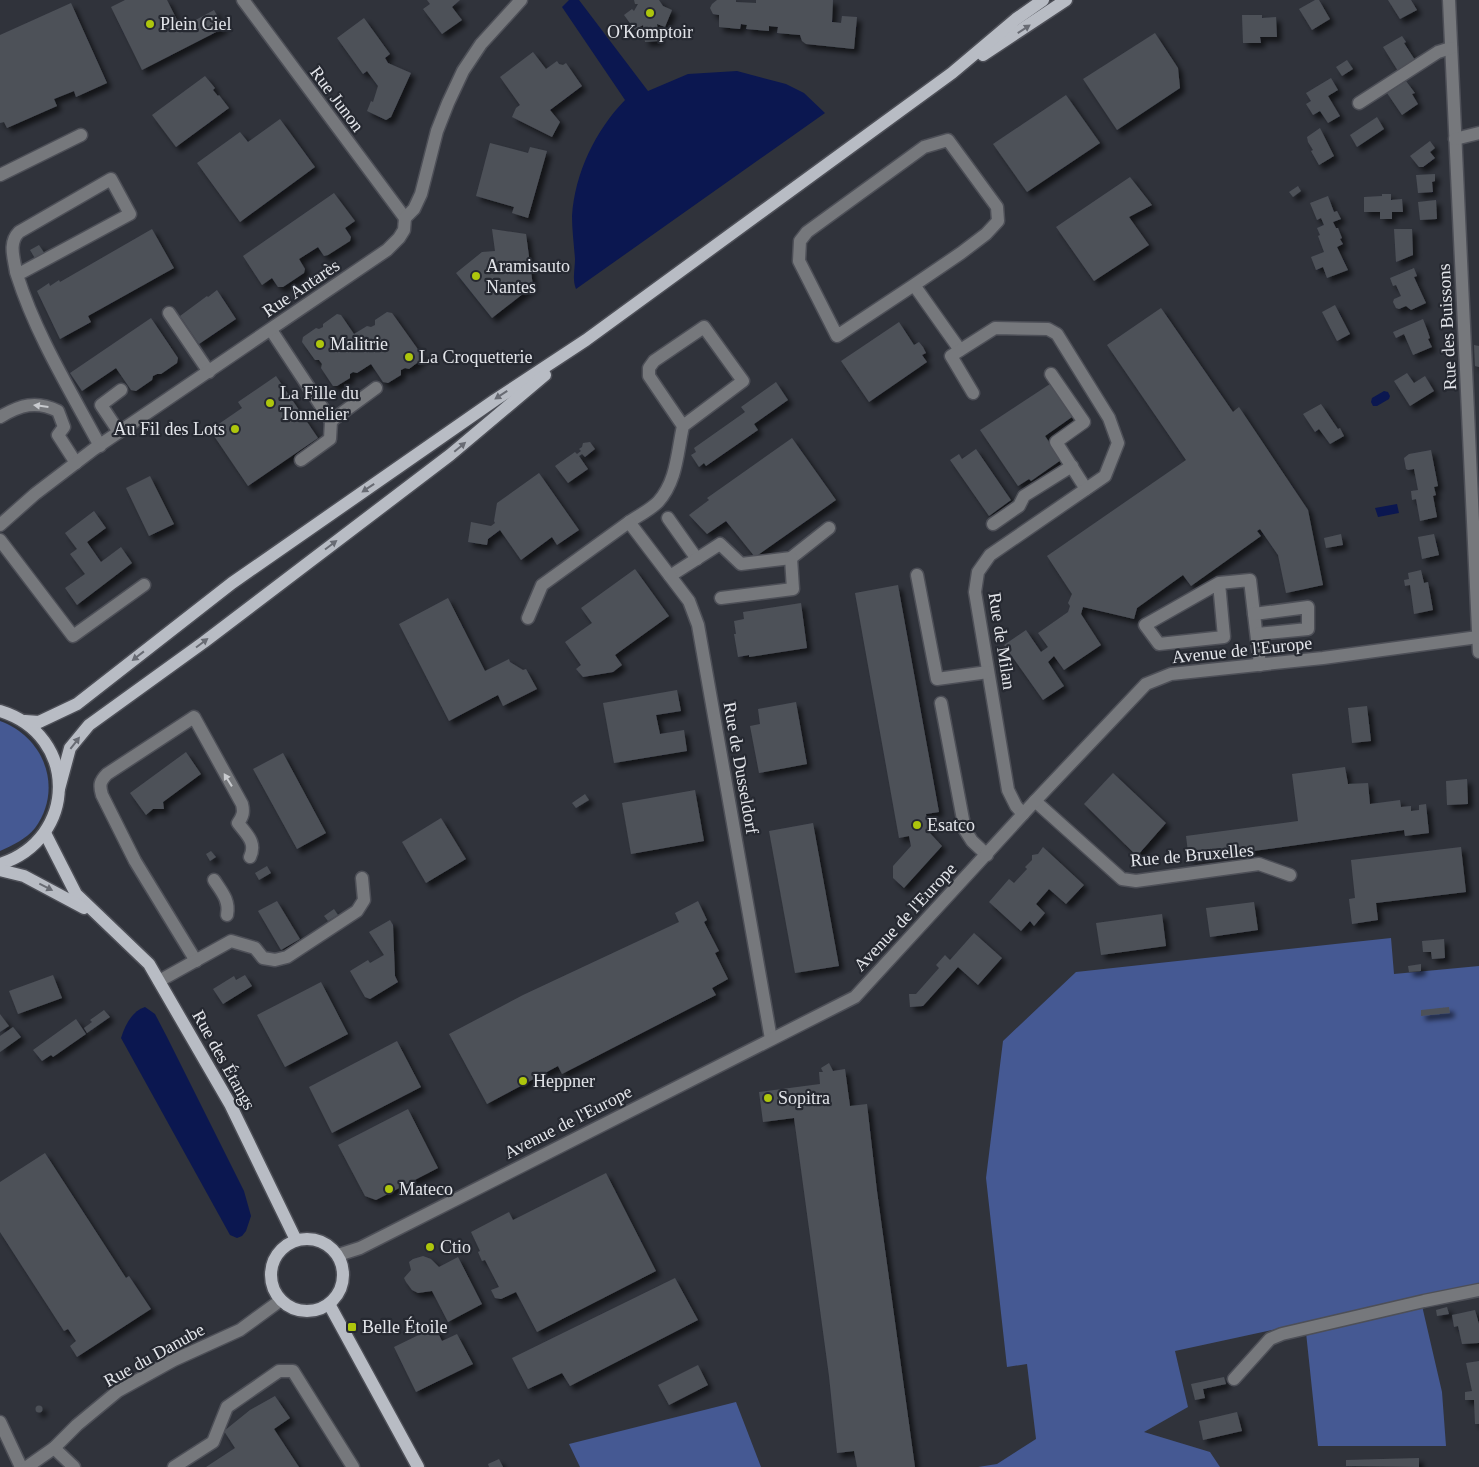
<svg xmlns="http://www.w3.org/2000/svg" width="1479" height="1467" viewBox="0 0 1479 1467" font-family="'Times New Roman',serif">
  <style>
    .green { fill: #455993 }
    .water { fill: #0b1750 }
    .building { fill: #4d5159; filter: url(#shadow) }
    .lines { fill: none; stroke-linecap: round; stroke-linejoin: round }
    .minor-casing { stroke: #4d4f57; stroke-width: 15 }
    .major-casing { stroke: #4d4f57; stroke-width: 15 }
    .minor { stroke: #76787c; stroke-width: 12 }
    .major { stroke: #b8bcc4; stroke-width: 12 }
    .oneway { fill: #686b73 }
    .oneway2 { fill: #c8cace }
    .poi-dot { fill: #aec60c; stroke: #262931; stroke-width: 2 }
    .labels { text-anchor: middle; stroke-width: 4.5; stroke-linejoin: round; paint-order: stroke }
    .poi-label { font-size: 18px; fill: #e3e5ea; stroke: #262931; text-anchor: start }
    .street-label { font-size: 18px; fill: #e3e5ea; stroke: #262931 }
  </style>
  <defs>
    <filter id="shadow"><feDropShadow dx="4.5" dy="4.5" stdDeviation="2.5" flood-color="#0009"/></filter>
  </defs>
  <rect width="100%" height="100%" fill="#30333b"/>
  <g class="green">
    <path d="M0,721C44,737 64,788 35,828C26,839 13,845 0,851Z"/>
    <polygon points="1391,938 1394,974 1479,966 1479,1286 1420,1297 1442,1392 1446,1446 1318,1446 1305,1323 1175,1351 1188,1407 1144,1432 1210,1452 1220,1467 978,1467 997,1464 1036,1439 1027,1364 1007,1367 986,1178 1003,1041 1076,972"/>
    <polygon points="736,1402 761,1467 580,1467 569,1444"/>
  </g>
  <g class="water">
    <path d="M569,0H579L648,91L688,74L737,71L786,84L804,93L825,113L576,289C572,279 575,269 575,259C574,245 572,230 572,216C575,173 595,131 625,100L562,7Z"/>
    <polygon points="1384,391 1388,392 1390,396 1389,399 1377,406 1373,406 1371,402 1372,398"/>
    <polygon points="1397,504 1399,513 1378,517 1375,508"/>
    <path d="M145,1007L155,1014L167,1037L244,1191L251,1216L246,1231L242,1236L237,1238L230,1235L121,1038C125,1025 132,1011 145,1007Z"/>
  </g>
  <g class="building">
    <polygon points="125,0 167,0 181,28 214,10 224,28 142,70 111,7"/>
    <polygon points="427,0 460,0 452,7 462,20 442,34 423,9 430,4"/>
    <polygon points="634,0 659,0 663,6 672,10 665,27 657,24 659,41 645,42 643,25 635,30 624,15 632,9 634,11 638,4 635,4"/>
    <polygon points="717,0 736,0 736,2 756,3 756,0 833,0 832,22 841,23 842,16 857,17 854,49 806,44 802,41 800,35 777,33 778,27 769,26 769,31 746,29 747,25 741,24 740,29 719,27 719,15 713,14 710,8 712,4"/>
    <polygon points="1315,0 1319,0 1330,19 1312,30 1299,9"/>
    <polygon points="1388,0 1411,0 1417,10 1400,19"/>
    <polygon points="71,3 107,83 76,97 74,91 54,99 57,106 7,128 4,122 0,123 0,35"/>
    <polygon points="1242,15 1262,15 1262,18 1276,17 1277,37 1260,37 1261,43 1243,43"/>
    <polygon points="364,18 390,54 385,58 388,63 411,73 391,117 386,120 367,111 371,101 373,102 378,86 367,71 363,74 337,38"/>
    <polygon points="1155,33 1178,68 1180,88 1117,130 1083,79"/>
    <polygon points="1402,36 1406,42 1404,43 1415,60 1398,71 1383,47"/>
    <polygon points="533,52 546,69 557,61 559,64 563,65 566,63 582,86 550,110 560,122 552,137 512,117 516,108 520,105 500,77"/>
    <polygon points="1347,60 1353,69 1342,76 1336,67"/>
    <polygon points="205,76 215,88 213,90 218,96 219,95 229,108 176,147 152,115"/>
    <polygon points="1331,78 1338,90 1328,96 1340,116 1328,123 1320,111 1313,115 1306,104 1311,101 1306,93"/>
    <polygon points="1406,81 1415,93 1412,94 1418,104 1402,115 1387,93"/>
    <polygon points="1066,95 1100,143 1027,192 993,144"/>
    <polygon points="1377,117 1384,129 1357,147 1350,135"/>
    <polygon points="280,119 315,167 240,222 197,163 240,132 248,142"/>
    <polygon points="1320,128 1334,156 1319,165 1311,151 1313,150 1308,142 1307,137"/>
    <polygon points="1430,141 1435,148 1430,152 1435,158 1423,167 1419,167 1410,156"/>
    <polygon points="490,143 528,153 530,147 547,151 528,218 512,213 514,207 476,196"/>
    <polygon points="1435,174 1435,181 1432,182 1433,192 1418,193 1416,175"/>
    <polygon points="1130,177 1152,205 1129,217 1149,245 1094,281 1056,227"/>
    <polygon points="1298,186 1301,191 1293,197 1289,192"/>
    <polygon points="334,193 355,221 345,228 351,237 350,241 328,255 324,256 318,247 299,259 305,269 304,273 283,287 278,287 272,278 262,285 243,256"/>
    <polygon points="1382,194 1391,194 1391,200 1402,199 1403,212 1392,212 1392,219 1380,219 1380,212 1364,212 1364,197 1382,196"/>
    <polygon points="1328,196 1334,212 1337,211 1341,219 1333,222 1336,228 1338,228 1342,238 1340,239 1343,244 1337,247 1348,270 1327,278 1323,267 1316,270 1311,257 1324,252 1318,236 1320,235 1317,228 1324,225 1321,218 1317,220 1310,203"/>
    <polygon points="1436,200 1437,219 1420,220 1418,202"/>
    <polygon points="152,229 174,268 88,316 91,322 60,339 37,291 49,283 50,286 59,280 60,282"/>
    <polygon points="492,229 526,234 533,286 492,318 456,273 482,252 495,251"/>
    <polygon points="1394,229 1412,229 1413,255 1396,262"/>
    <polygon points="39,245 45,254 36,260 30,250"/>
    <polygon points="1414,268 1417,276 1414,277 1426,303 1411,310 1406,306 1399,309 1396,308 1393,302 1394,299 1401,296 1396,285 1393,286 1390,278"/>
    <polygon points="217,290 236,319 199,344 180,316 207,296 208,297"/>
    <polygon points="1335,305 1350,334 1337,341 1322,312"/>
    <polygon points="1161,308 1233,412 1239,407 1308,510 1323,585 1286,593 1278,555 1260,529 1257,531 1261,536 1191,586 1183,575 1137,608 1134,619 1083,607 1081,614 1101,645 1064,670 1054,656 1048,662 1064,686 1043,700 1004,645 1026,630 1041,652 1048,647 1038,633 1068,612 1070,606 1068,603 1072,594 1047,556 1186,460 1107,345"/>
    <polygon points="387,312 392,313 422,355 421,360 409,369 405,368 401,370 401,375 388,383 383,382 371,364 357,373 353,372 350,374 350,378 337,386 333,386 321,368 322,364 319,360 315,360 302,342 303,337 316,328 319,329 323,327 323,324 337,314 341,315 354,334 367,326 371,327 375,325 375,320"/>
    <polygon points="151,318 178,358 177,363 161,374 157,374 153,376 152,380 136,391 131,390 116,368 82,391 70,373"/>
    <polygon points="1423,319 1428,332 1430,338 1428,339 1432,347 1413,355 1404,334 1396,338 1393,332"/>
    <polygon points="899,322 914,345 919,342 923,347 926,353 922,355 927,362 869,402 841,361"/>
    <polygon points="1474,345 1479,346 1479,367 1475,366"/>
    <polygon points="1407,373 1414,383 1425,376 1434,391 1410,406 1394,381"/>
    <polygon points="276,376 318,438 248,486 210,430 242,408 238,402"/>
    <polygon points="776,382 788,400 754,424 758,430 706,466 704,463 699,467 691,455 696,452 694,448 745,412 741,407"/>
    <polygon points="1050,384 1072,417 1045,436 1061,460 1031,481 1029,479 1018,486 980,430"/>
    <polygon points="1321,404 1338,429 1340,428 1344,436 1330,444 1319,429 1315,432 1303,414"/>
    <polygon points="792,438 836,500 755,557 726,521 707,534 689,515 709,500 707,498"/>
    <polygon points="590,442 595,449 585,457 582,454 579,456 588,469 568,483 555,466 575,452 577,454 581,451 579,449 582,447 583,443"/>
    <polygon points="976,449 1011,500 989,516 950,460 959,454 962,459"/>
    <polygon points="1431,450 1438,486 1434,487 1436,495 1433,496 1437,517 1420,521 1416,499 1412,500 1411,491 1418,490 1414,469 1408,470 1406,469 1404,458 1409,454"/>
    <polygon points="539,473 579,530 557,545 552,537 521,560 500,530 488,539 487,545 468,542 471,522 491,526 495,523 494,521 497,503"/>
    <polygon points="150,476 174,524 149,536 126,488"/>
    <polygon points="94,511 106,528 87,542 101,562 121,547 132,563 77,605 65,588 85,574 70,554 77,549 65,533"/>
    <polygon points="1341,534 1343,545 1326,548 1324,538"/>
    <polygon points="1434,534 1439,555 1422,559 1418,537"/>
    <polygon points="635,569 669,616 615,655 622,665 613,672 583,677 576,669 581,665 565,642 592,623 581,608"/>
    <polygon points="1421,570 1424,583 1428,582 1433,610 1414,614 1410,585 1405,586 1404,580 1409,579 1408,573"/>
    <polygon points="898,585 939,812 926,814 929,832 942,846 904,888 893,878 893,866 911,846 909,836 899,838 855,593"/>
    <polygon points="448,598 485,671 509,659 510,662 523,670 526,669 537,689 503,706 498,695 449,721 399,624"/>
    <polygon points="801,603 807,648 749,657 749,655 738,657 734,634 736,634 734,621 744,619 743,612"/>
    <polygon points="677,690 681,711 656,715 660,734 684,730 687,751 614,763 603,703"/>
    <polygon points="796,702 807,764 759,773 750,726 760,724 758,709"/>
    <polygon points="1367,706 1371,741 1352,743 1348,708"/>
    <polygon points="186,752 201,774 163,802 164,809 153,809 146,815 130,793"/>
    <polygon points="283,753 326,833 297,849 253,769"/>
    <polygon points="1345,767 1348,784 1368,783 1370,804 1400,800 1401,807 1411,806 1411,811 1419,810 1419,805 1426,804 1429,833 1405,836 1404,830 1189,860 1186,836 1298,821 1292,774"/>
    <polygon points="1113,773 1166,823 1137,856 1084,804"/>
    <polygon points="1467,779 1468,804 1447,805 1446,781"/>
    <polygon points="695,790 704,841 631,854 622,803"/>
    <polygon points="585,794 589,800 576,808 572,803"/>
    <polygon points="441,818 466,859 426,883 402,842"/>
    <polygon points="813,823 839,966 795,973 769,831"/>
    <polygon points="1043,847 1084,885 1066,904 1049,889 1036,904 1045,913 1034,926 1030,921 1021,931 989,902 1009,879 1014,883 1027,869 1025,867 1032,860 1032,855 1038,854"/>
    <polygon points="1461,847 1466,892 1376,903 1378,920 1352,924 1349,899 1355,898 1351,860"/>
    <polygon points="211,851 216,857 210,861 206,854"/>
    <polygon points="267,866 271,873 259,880 255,873"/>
    <polygon points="277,901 300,939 281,950 258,911"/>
    <polygon points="698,901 707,920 704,922 719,951 715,953 728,979 712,988 716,995 562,1074 558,1066 487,1104 449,1034 523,995 679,922 675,913"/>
    <polygon points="1254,902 1258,930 1210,937 1206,908"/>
    <polygon points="334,909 338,915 328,921 324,916"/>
    <polygon points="1162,914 1166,946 1101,955 1096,923"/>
    <polygon points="390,920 393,925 395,976 398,982 370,999 365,997 350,971 368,960 370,963 384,955 369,932"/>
    <polygon points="974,933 1002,958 978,985 958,967 923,1006 910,1007 909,994 916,994 939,968 936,965 945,955 950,960"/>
    <polygon points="1444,939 1445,958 1432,959 1431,952 1423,952 1422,941"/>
    <polygon points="1421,964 1421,971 1409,972 1408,966"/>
    <polygon points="53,975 62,998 18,1014 9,991"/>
    <polygon points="245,975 252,986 223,1004 213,989 234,976 236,980"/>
    <polygon points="321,982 348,1034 285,1067 257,1015"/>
    <polygon points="1449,1007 1450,1013 1421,1016 1421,1010"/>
    <polygon points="104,1010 110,1017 87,1033 84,1028 92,1022 90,1020"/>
    <polygon points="0,1014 9,1026 0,1032"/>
    <polygon points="76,1019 86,1034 53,1057 51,1055 42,1061 33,1050"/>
    <polygon points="13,1027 21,1037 0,1052 0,1036"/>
    <polygon points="397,1041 421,1087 332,1133 309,1087"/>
    <polygon points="829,1063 833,1071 845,1069 850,1106 867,1104 877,1191 915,1467 857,1467 854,1451 837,1453 829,1376 794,1118 763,1122 759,1092 820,1084 819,1072 823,1072 821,1068"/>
    <polygon points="408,1109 438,1168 376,1200 365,1196 338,1145"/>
    <polygon points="45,1153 126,1278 129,1276 151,1309 77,1357 70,1346 76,1341 68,1329 64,1331 0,1232 0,1182"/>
    <polygon points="606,1173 656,1271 537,1332 516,1292 501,1299 495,1298 491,1290 499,1287 485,1260 482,1261 478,1252 480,1251 471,1232 509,1212 513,1220"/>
    <polygon points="423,1256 431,1259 439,1267 458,1257 482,1304 448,1322 432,1291 418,1293 412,1290 406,1282 404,1278 411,1270 409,1262 413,1259"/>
    <polygon points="675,1278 698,1320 570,1386 562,1373 528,1389 512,1358"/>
    <polygon points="1447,1307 1449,1314 1437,1316 1436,1310"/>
    <polygon points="1475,1310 1479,1324 1479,1343 1462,1344 1458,1326 1454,1327 1452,1315"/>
    <polygon points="435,1327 442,1341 457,1334 473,1364 416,1392 394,1347"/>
    <polygon points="1479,1361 1479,1424 1475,1424 1474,1400 1465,1400 1465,1392 1472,1391 1466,1363"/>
    <polygon points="698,1365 708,1385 669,1405 658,1385"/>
    <polygon points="1224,1377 1226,1384 1203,1389 1205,1398 1195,1400 1191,1384"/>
    <polygon points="275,1396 290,1418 274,1429 299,1467 206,1467 235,1448 224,1431 250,1410"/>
    <circle cx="39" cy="1409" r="3.5"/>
    <polygon points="1237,1412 1242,1431 1203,1440 1199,1421"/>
    <polygon points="1419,1458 1419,1467 1346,1466 1346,1460"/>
    <polygon points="499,1459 503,1467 489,1467 488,1464"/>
  </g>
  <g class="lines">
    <g class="minor-casing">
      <g id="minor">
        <polyline points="243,0 405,218"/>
        <polyline points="1449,0 1479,652"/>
        <polyline points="1359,103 1438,52 1451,48"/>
        <polyline points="1455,139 1479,133"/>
        <polyline points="0,175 81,135"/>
        <path d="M17,275L130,214L111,179L19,232C8,243 14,258 16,272L17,275C36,335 70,390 100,446"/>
        <polyline points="914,285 837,336 799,261 800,241 807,232 924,147 948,140 997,207 998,221 986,234 961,253 914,285 960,350"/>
        <polyline points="169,313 209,372"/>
        <polyline points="271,330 331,421 376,388"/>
        <polyline points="1051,374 1084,422 1056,442 1086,489"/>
        <polyline points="973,393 951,356 995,328 1048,329 1057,334 1109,418 1118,443 1105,476 990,555 978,572 975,592 1008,790 1016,806 1023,814"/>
        <path d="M0,417C20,405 36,400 58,411L64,427L58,435L76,463"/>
        <polyline points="119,432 101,405 121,390"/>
        <polyline points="301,460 330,439 331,421"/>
        <polyline points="668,518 697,559"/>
        <path d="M629,522C638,516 650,510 658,502C677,481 677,453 683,426L743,381L704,327L654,361L649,368V376L683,426"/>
        <polyline points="993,524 1019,506 1024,496 1072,466"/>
        <polyline points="0,525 35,494 94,449 387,250 399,238 404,230 405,218 414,209 421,194 437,131 448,103 463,71 481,44 521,0"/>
        <polyline points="0,540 73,636 144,585"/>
        <polyline points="917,575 937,679 988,672"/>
        <polyline points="670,576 720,544 741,564 791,558 829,528"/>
        <polyline points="1219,583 1224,637 1159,644 1145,625 1219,583 1250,580 1260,665"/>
        <polyline points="721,598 793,589 791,558"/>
        <polyline points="1254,614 1308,607 1308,629 1257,634"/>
        <polyline points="528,618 542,585 629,522 689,601 698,625 771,1039"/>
        <polyline points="941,703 965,830 972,841 987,855"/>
        <polyline points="1035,801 1122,879 1136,881 1259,864 1290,875"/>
        <path d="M214,880C222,892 230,901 227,915"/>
        <path d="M196,961L135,861L102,795C99,785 100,781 107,774L194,717L242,804C244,812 243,816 238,823C246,834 257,842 250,857"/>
        <polyline points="159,981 231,941 255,948 263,958 275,960 287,957 357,911 364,900 362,878"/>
        <polyline points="338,1255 360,1248 855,997 1035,801 1146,684 1171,674 1323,658 1478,637"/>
        <polyline points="1234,1379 1270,1339 1282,1334 1424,1301 1479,1290"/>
        <polyline points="0,1422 21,1467"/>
        <polyline points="54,1448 74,1467"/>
        <polyline points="27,1467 54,1448 77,1425 118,1391 174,1360 240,1330 281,1300"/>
        <polyline points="174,1467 213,1442 227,1407 279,1371 293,1371 353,1467"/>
      </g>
    </g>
    <g class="major-casing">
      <g id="major">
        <polyline points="983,55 1066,0"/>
        <path d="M0,711C79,735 78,839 0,864"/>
        <polyline points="25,721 39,722 77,704 232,583 495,400 586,340 952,73 1016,19 1043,0"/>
        <polyline points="59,789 70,748 89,725 204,642 450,455 545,375"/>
        <polyline points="45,833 76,894 149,964 230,1104 296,1240"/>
        <polyline points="0,870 24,876 84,908"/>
        <circle cx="307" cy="1275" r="36"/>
        <polyline points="329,1304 418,1467"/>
      </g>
    </g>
    <use href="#minor" class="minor"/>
    <use href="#major" class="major"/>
  </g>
  <defs><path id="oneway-solid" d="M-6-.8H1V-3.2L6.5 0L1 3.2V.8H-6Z" transform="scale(1.25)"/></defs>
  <g class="oneway">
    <use href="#oneway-solid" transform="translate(1024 29) rotate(-33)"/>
    <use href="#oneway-solid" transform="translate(501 395) rotate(147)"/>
    <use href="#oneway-solid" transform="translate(460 447) rotate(-40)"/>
    <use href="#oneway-solid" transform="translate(368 488) rotate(146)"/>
    <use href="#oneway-solid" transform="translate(331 545) rotate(-37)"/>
    <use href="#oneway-solid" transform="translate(202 643) rotate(-37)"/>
    <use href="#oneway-solid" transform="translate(138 656) rotate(142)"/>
    <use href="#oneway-solid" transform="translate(75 743) rotate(-52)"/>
    <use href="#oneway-solid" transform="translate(46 887) rotate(27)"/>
  </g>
  <g class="oneway2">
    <use href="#oneway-solid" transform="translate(41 406) rotate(-173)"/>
    <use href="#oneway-solid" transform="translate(228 780) rotate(-122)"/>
  </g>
  <g class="poi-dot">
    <circle cx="650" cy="13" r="5"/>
    <circle cx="150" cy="24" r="5"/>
    <circle cx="476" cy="276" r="5"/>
    <circle cx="320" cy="344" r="5"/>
    <circle cx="409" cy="357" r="5"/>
    <circle cx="270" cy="403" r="5"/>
    <circle cx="235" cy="429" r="5"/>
    <circle cx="917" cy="825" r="5"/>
    <circle cx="523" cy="1081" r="5"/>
    <circle cx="768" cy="1098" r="5"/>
    <circle cx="389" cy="1189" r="5"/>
    <circle cx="430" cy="1247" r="5"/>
    <rect x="347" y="1322" width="10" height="10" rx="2.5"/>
  </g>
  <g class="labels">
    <g class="poi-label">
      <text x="160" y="30">Plein Ciel</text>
      <text x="650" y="38" text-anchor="middle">O'Komptoir</text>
      <text x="486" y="272">Aramisauto<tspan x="486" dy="21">Nantes</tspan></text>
      <text x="330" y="350">Malitrie</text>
      <text x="419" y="363">La Croquetterie</text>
      <text x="280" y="399">La Fille du<tspan x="280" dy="21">Tonnelier</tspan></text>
      <text x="225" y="435" text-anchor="end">Au Fil des Lots</text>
      <text x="927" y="831">Esatco</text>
      <text x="533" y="1087">Heppner</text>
      <text x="778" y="1104">Sopitra</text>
      <text x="399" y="1195">Mateco</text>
      <text x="440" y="1253">Ctio</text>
      <text x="362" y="1333">Belle Étoile</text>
    </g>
    <g class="street-label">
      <text transform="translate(337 99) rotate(53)" y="6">Rue Junon</text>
      <text transform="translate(301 288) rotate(-34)" y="6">Rue Antarès</text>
      <text transform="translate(1447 327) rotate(-93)" y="6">Rue des Buissons</text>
      <text transform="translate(1002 641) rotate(81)" y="6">Rue de Milan</text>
      <text transform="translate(1242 650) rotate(-6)" y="6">Avenue de l'Europe</text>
      <text transform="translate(741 768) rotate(80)" y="6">Rue de Dusseldorf</text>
      <text transform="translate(1192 855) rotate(-5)" y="6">Rue de Bruxelles</text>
      <text transform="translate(905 917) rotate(-47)" y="6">Avenue de l'Europe</text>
      <text transform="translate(224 1060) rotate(61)" y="6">Rue des Étangs</text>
      <text transform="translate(568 1122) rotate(-27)" y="6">Avenue de l'Europe</text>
      <text transform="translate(154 1355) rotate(-29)" y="6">Rue du Danube</text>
    </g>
  </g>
</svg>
